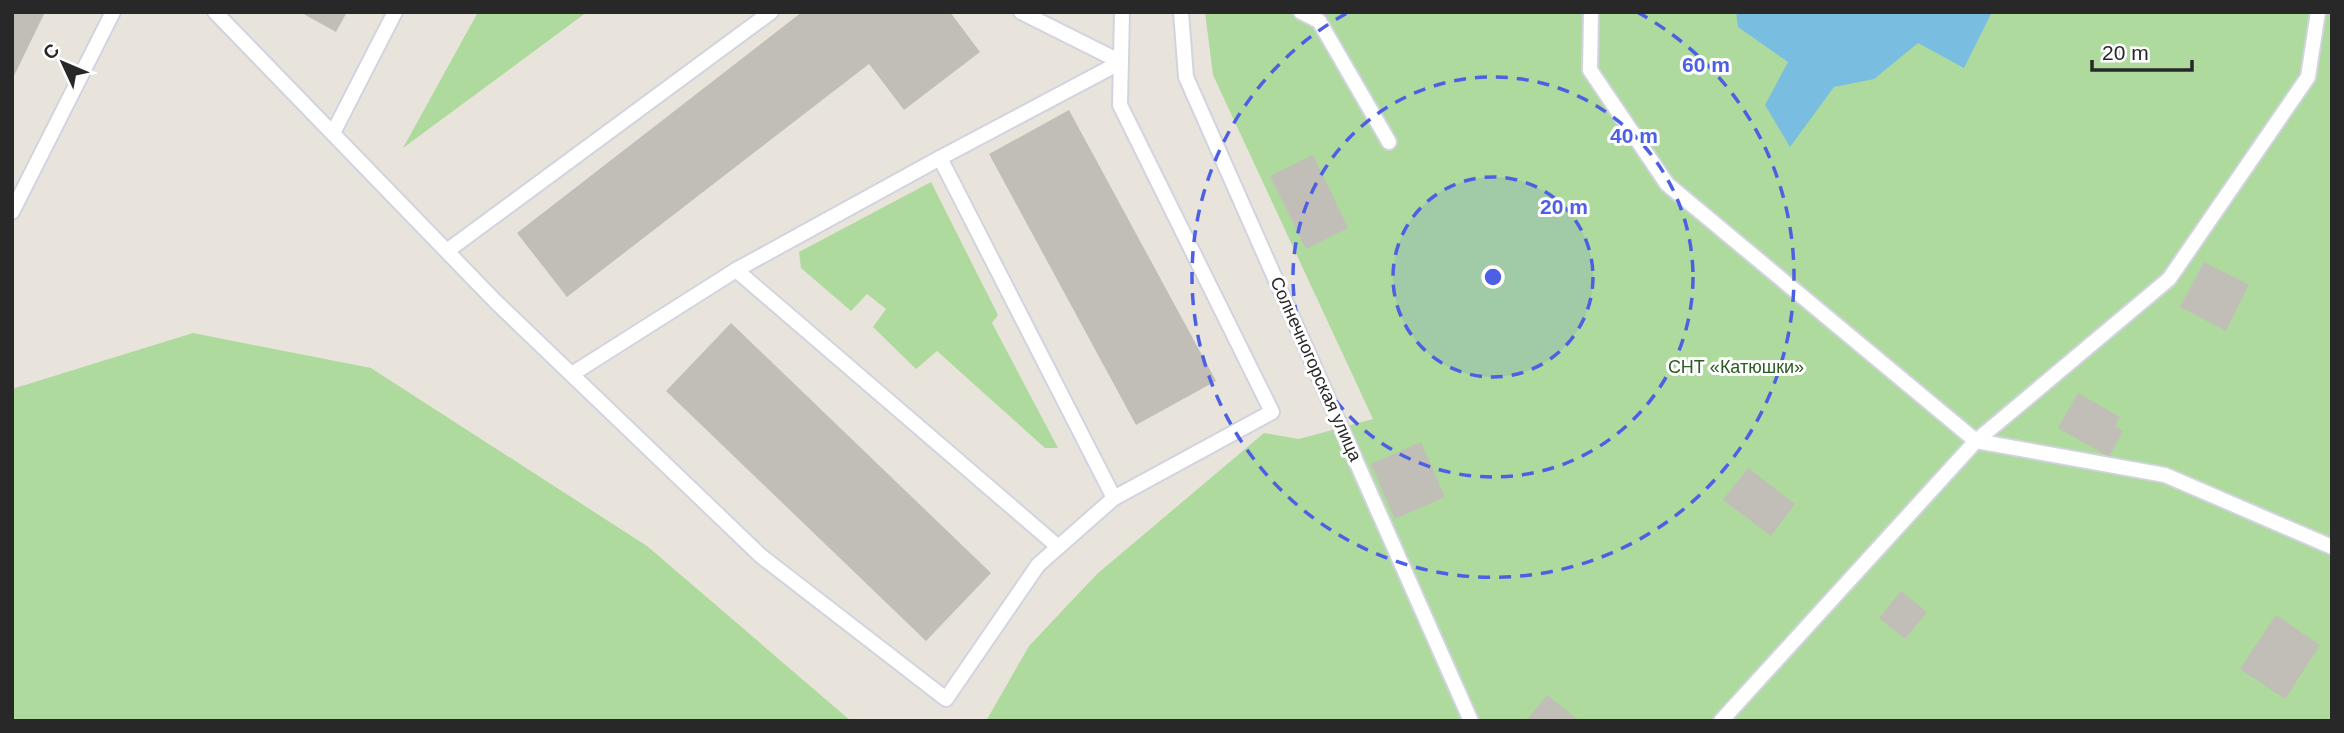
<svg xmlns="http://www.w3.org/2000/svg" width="2344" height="733" viewBox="0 0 2344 733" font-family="Helvetica,sans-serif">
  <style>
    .green { fill: #aeda9e }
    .water { fill: #79bee0 }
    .building { fill: #c1beb8 }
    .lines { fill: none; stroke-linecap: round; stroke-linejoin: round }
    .lane-casing { stroke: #d1d3df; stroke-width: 18 }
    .lane { stroke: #fff; stroke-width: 14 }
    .ring { fill: none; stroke: #4d60e4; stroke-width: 3.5; stroke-dasharray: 12 9 }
    .labels { text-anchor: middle; stroke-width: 6; stroke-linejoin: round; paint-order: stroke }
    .park-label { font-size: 18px; fill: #2a5c21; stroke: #fff }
    .street-label { font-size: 18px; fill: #282828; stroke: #fff }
    .centre { fill: #4d60e4; stroke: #fff; stroke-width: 3.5 }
    .ring-label { font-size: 21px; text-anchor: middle; font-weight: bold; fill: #4d60e4; stroke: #fff; stroke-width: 6; stroke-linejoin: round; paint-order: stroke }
  </style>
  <rect width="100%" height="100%" fill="#e9e4db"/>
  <g class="green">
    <polygon points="478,12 587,12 403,148"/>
    <polygon points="1205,12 2332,12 2332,721 986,721 1029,646 1097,574 1264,433 1299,439 1373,419 1213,75"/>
    <polygon points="931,182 998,315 992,323 1058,448 1045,448 937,351 916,369 873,327 886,309 867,294 851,311 801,268 799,252"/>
    <polygon points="193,333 371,368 647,546 851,721 12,721 12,389"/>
  </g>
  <polygon class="water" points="1736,12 1992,12 1964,68 1918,43 1874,79 1834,87 1790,147 1765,105 1788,62 1738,27"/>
  <g class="building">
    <polygon points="12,12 45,12 12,80"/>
    <polygon points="300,12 347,12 336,32"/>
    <polygon points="802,12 950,12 980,52 904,110 869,64 567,297 517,233"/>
    <polygon points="1069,110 1216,381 1136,425 989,154"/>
    <polygon points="1313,155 1348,228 1306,249 1270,176"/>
    <polygon points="2204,262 2249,285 2226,331 2180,307"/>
    <polygon points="731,323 991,573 926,641 666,391"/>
    <polygon points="2078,393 2120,417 2115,426 2123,431 2109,457 2058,428"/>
    <polygon points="1421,442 1445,497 1395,519 1371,464"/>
    <polygon points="1748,468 1795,504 1771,536 1723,500"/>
    <polygon points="1901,591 1927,612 1905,639 1879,618"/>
    <polygon points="2276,615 2320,645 2285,699 2240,669"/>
    <polygon points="1547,695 1580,721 1526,721"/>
  </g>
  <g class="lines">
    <g class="lane-casing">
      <g id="lane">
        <polyline points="215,12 496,302 761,556 946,699 1038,565 1114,498 1272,412 1120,105 1122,12"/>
        <polyline points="1021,12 1121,62"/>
        <polyline points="1181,12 1186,77 1471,721"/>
        <polyline points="1301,12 1319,21 1389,142"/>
        <polyline points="1591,12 1590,70 1667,184 1976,441 2169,279 2308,77 2318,12"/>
        <polyline points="333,133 395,12"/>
        <polyline points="940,158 1121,62"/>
        <polyline points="12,212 113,12"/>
        <polyline points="447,251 771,12"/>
        <polyline points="572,374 736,270"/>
        <polyline points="1056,545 736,270 940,158 1114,498"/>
        <polyline points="1721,721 1976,441 2165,475 2332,547"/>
      </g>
    </g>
    <use href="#lane" class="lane"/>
  </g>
  <circle cx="1493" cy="277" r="100" fill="#4d60e4" fill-opacity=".12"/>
  <g class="ring">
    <circle cx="1493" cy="277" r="100"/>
    <circle cx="1493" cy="277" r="200"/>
    <path d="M1637 12A301 301 0 1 1 1349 12"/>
  </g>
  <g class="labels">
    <g class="park-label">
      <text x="1736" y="373">СНТ «Катюшки»</text>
    </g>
    <g class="street-label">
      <text transform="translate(1316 369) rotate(66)" y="6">Солнечногорская улица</text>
    </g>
  </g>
  <circle cx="1493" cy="277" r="10" class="centre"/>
  <g class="ring-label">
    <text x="1706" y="72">60 m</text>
    <text x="1634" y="143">40 m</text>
    <text x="1564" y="214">20 m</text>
  </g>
  <rect width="2344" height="733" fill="none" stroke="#282828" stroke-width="28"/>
  <g transform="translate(63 63) rotate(314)" stroke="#ffffff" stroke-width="5" paint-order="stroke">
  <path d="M0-5L12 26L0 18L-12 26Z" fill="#282828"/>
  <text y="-10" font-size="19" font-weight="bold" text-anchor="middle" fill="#282828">С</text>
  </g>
  <path d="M2092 60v10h100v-10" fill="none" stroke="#282828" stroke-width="3.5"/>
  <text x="2102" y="60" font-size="21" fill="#282828" stroke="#ffffff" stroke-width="5" paint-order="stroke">20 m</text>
</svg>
